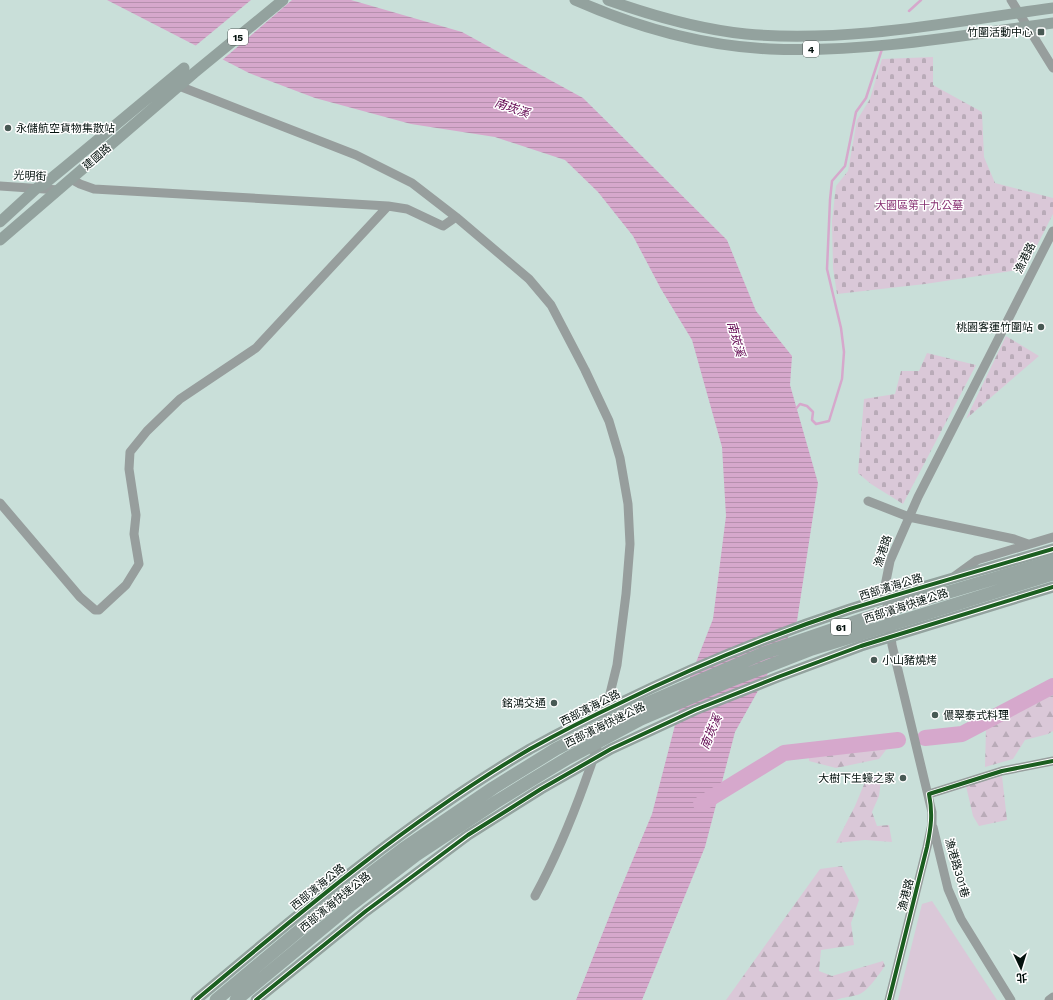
<svg xmlns="http://www.w3.org/2000/svg" width="1053" height="1000" viewBox="0 0 1053 1000" font-family="'Work Sans','Noto Sans TC',sans-serif">
	<style>
		.green { fill: #dac8d8 }
		.forest { fill: url(#forest-firs) }
		.cemetery { fill: url(#cemetery-stones) }
		.water { fill: url(#water-rules) }
		.pier { fill: #c9dfd9 }
		.lines { fill: none; stroke-linecap: round; stroke-linejoin: round }
		.stream { stroke: #d6a8cc; stroke-width: 2.5 }
		.river { stroke: #d6a8cc; stroke-width: 16 }
		.minor { stroke: #979e9d; stroke-width: 9 }
		.major { stroke: #93a29e; stroke-width: 11 }
		.major-bridge { stroke: #93a29e; stroke-width: 11 }
		.highway-bridge { stroke: #97a6a2; stroke-width: 13 }
		.cycleway-casing { stroke: #fff; stroke-width: 6 }
		.cycleway { stroke: #1b5e20; stroke-width: 4 }
		.poi-dot { fill: #485954; stroke: #fff; stroke-width: 1.5 }
		.labels { text-anchor: middle; dominant-baseline: central; stroke-width: 3; stroke-linejoin: round; paint-order: stroke }
		.shield { fill: #fff; stroke: #4f5856; stroke-width: 1 }
		.shield-label { font-size: 10px; font-weight: bold; fill: #03110d }
		.poi-label { font-size: 11px; fill: #03110d; stroke: #fff; text-anchor: end }
		.street-label { font-size: 11px; fill: #03110d; stroke: #fff }
		.park-label { font-size: 11px; fill: #873072; stroke: #fff }
		.water-label { font-size: 12px; font-style: italic; fill: #60044f; stroke: #fff }
	</style>
	<defs>
		<pattern id="forest-firs" width="22" height="20" patternUnits="userSpaceOnUse"><rect width="22" height="20" fill="#dac8d8"/><path d="M5 1l3.5 6h-7zM16 11l3.5 6h-7z" fill="#b9abb8"/></pattern>
		<pattern id="cemetery-stones" width="16" height="16" patternUnits="userSpaceOnUse"><rect width="16" height="16" fill="#dac8d8"/><path d="M2 7V4a2 2 0 0 1 4 0v3zM10 15v-3a2 2 0 0 1 4 0v3z" fill="#b9abb8"/></pattern>
		<pattern id="water-rules" width="6" height="5" patternUnits="userSpaceOnUse"><rect width="6" height="5" fill="#d6a8cc"/><path d="M0 2.5h6" fill="none" stroke="#b690ae"/></pattern>
	</defs>
	<rect width="100%" height="100%" fill="#c9dfd9"/>
	<!-- green -->
	<path class="green" d="M932,901l65,99h-99l24,-96z"/>
	<!-- forest -->
	<path class="forest" d="M1053,695v36l-5,3 -23,6 -12,19 -28,8 1,-38z
		M889,746l-10,13 -43,9 -27,-7v-7z
		M882,772l-3,24 -7,16 5,14 12,-1 3,17 -27,-2 -29,3 19,-37 10,-24z
		M1002,776l5,44 -28,6 -6,-10 -7,-30z
		M842,866l17,34 -8,23 3,22 -33,5 -2,21 13,5 51,-15 2,5c-6,8 -18,27 -28,29 -7,2 -14,2 -21,5h-110l94,-131z"/>
	<!-- cemetery -->
	<path class="cemetery" d="M933,57v28l49,27 2,45 11,26 58,15v16l-28,55 -100,15 -88,10 -4,-26 -1,-47 4,-35 12,-15 9,-51 13,-21 12,-40z
		M1006,336l33,20 -73,63z
		M927,353l49,12 -73,139 -32,-20 -13,-11 6,-74 31,-5 6,-23h18z"/>
	<!-- water -->
	<path class="water" d="M107,0h244l111,32 121,66 69,68 75,74 29,71 36,45 -2,29 28,98 -21,138 -62,111 -30,115 -63,153h-66l39,-98 37,-88 30,-116 31,-79 13,-103 -4,-69 -30,-107 -31,-51 -28,-53 -35,-44 -33,-32 -70,-23 -84,-13 -96,-26 -66,-25z"/>
	<!-- pier -->
	<path class="pier" d="M251,0h41l-71,61 -27,-14z"/>
	<g class="lines">
		<!-- stream -->
		<path class="stream" d="M909,11l12,-11
			M794,411l6,-7 7,2 6,6 -1,8 4,4 13,-3 13,-42 2,-27 -3,-24 -14,-59 3,-69 2,-19 13,-15 11,-54 10,-14 16,-49"/>
		<!-- river -->
		<path class="river" d="M925,738l37,-4 91,-48
			M701,804l83,-51 114,-13"/>
		<!-- minor -->
		<path class="minor" d="M1011,0l42,68
			M179,86l177,69 56,28 44,34 73,62 22,26 34,65 24,51 11,37 8,46 2,40 -4,50 -9,71 -12,49
			M71,179l9,5 14,5 294,17 19,3 36,17 13,-9
			M0,186l59,4
			M868,501l41,16 105,22 14,5
			M0,503l80,94 15,13h4l27,-25 13,-21 -5,-30 2,-19 -7,-46 1,-17 17,-21 33,-32 76,-51 132,-142
			M955,576l22,-16 76,-23
			M895,602l31,-11
			M929,794l73,-23 51,-10
			M933,827l15,62 13,30 50,81
			M535,896c20,-37 36,-75 50,-114 5,-14 11,-29 14,-44
			M889,1000l38,-153 5,-23v-12l-40,-167 -7,-59 5,-25 28,-64 135,-266
			M1049,1000l4,-3"/>
		<!-- major -->
		<path class="major" d="M575,0c61,27 128,46 195,49 95,4 190,-13 283,-26
			M608,0c45,16 90,29 138,34 103,9 205,-12 307,-26
			M0,222l37,-34 6,-3 22,-18 119,-99
			M0,240l194,-167 89,-73"/>
		<!-- major-bridge -->
		<path class="major-bridge" d="M196,1000c107,-90 213,-180 334,-251 29,-16 58,-31 88,-45 75,-37 153,-69 232,-95 67,-21 135,-40 203,-60
			M256,1000l110,-89 102,-76 73,-46 70,-40 84,-39 83,-33 83,-31 192,-59"/>
		<!-- highway-bridge -->
		<path class="highway-bridge" d="M216,1000l116,-97 71,-54 90,-61 63,-39 78,-40 130,-56 138,-47 151,-45
			M236,1000l116,-96 64,-49 80,-53 34,-21 38,-23 73,-39 86,-37 85,-33 241,-75"/>
		<!-- cycleway casing -->
		<g class="cycleway-casing">
			<path id="cycleway" d="M196,1000c107,-90 213,-180 334,-251 29,-16 58,-31 88,-45 75,-37 153,-69 232,-95 67,-21 135,-40 203,-60
				M256,1000l110,-89 102,-76 73,-46 70,-40 84,-39 83,-33 83,-31 192,-59
				M889,1000l38,-153c4,-20 6,-33 2,-53l73,-23 51,-10"/>
		</g>
		<!-- cycleway -->
		<use href="#cycleway" class="cycleway"/>
	</g>
	<!-- markers -->
	<g class="poi-dot">
		<rect x="1037" y="28" width="8" height="8" rx="2"/>
		<circle cx="8" cy="128" r="4"/>
		<circle cx="1041" cy="327" r="4"/>
		<circle cx="874" cy="660" r="4"/>
		<circle cx="554" cy="703" r="4"/>
		<circle cx="935" cy="715" r="4"/>
		<circle cx="903" cy="778" r="4"/>
	</g>
	<g class="labels">
		<!-- shield labels -->
		<g class="shield">
			<rect x="228" y="29" width="20" height="16" rx="3"/>
			<rect x="803" y="41" width="16" height="16" rx="3"/>
			<rect x="831" y="619" width="20" height="16" rx="3"/>
		</g>
		<g class="shield-label">
			<text x="238" y="37">15</text>
			<text x="811" y="49">4</text>
			<text x="841" y="627">61</text>
		</g>
		<!-- poi labels -->
		<g class="poi-label">
			<text x="1033" y="32">竹圍活動中心</text>
			<text x="16" y="128" text-anchor="start">永儲航空貨物集散站</text>
			<text x="1033" y="327">桃園客運竹圍站</text>
			<text x="882" y="660" text-anchor="start">小山豬燒烤</text>
			<text x="546" y="703">銘鴻交通</text>
			<text x="943" y="715" text-anchor="start">儂翠泰式料理</text>
			<text x="895" y="778">大樹下生蠔之家</text>
		</g>
		<!-- street labels -->
		<g class="street-label">
			<text transform="translate(97 157) rotate(-41)">建國路</text>
			<text transform="translate(30 176) rotate(3)">光明街</text>
			<text transform="translate(1025 258) rotate(-63)">漁港路</text>
			<text transform="translate(883 551) rotate(-71)">漁港路</text>
			<text transform="translate(891 587) rotate(-17)">西部濱海公路</text>
			<text transform="translate(906 606) rotate(-18)">西部濱海快速公路</text>
			<text transform="translate(590 708) rotate(-27)">西部濱海公路</text>
			<text transform="translate(605 725) rotate(-26)">西部濱海快速公路</text>
			<text transform="translate(957 868) rotate(74)">漁港路301巷</text>
			<text transform="translate(318 887) rotate(-39)">西部濱海公路</text>
			<text transform="translate(906 895) rotate(-76)">漁港路</text>
			<text transform="translate(335 902) rotate(-39)">西部濱海快速公路</text>
		</g>
		<!-- park labels -->
		<g class="park-label">
			<text x="919" y="205">大園區第十九公墓</text>
		</g>
		<!-- water labels -->
		<g class="water-label">
			<text transform="translate(512 108) rotate(19)">南崁溪</text>
			<text transform="translate(736 339) rotate(75)">南崁溪</text>
			<text transform="translate(711 732) rotate(-67)">南崁溪</text>
		</g>
	</g>
	<!-- north arrow -->
	<g transform="translate(1021 968) rotate(176)" stroke="#ffffff" stroke-width="3" paint-order="stroke">
	<path d="M0-3L7 15L0 10L-7 15Z" fill="#03110d"/>
	<text y="-6" font-size="11" font-weight="bold" text-anchor="middle" fill="#03110d">北</text>
	</g>
</svg>
